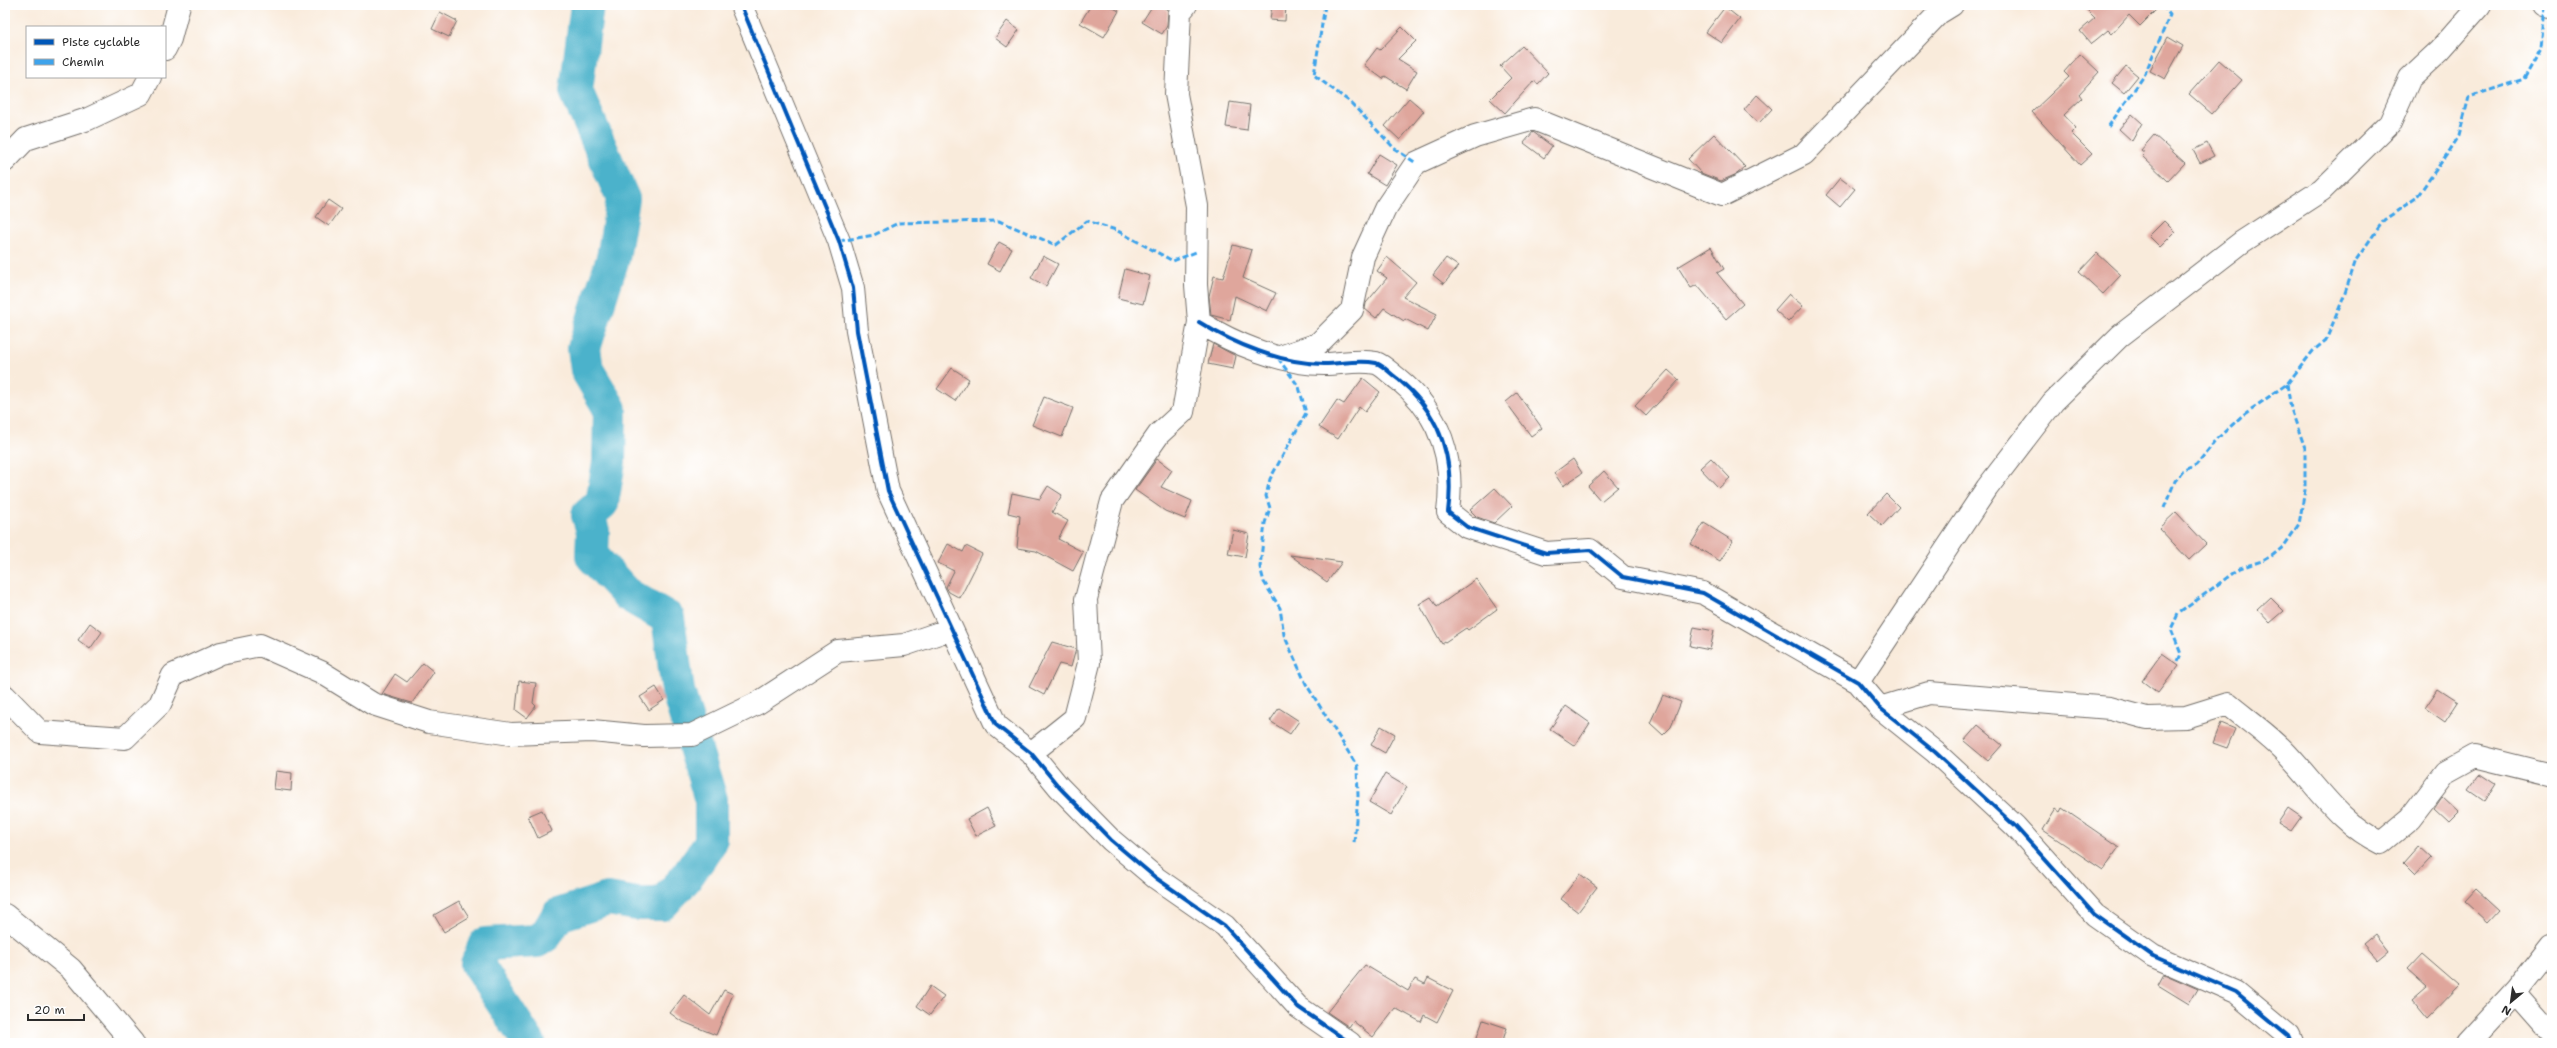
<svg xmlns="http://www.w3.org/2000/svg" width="2557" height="1048" viewBox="0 0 2557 1048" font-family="'Shantell Sans',sans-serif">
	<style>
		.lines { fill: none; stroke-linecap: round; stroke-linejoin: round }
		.river { stroke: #4cb2cb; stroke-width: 34 }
		.building { fill: #dfa69c }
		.minor-casing { stroke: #736e69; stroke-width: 24 }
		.minor { stroke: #fff; stroke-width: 22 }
		.quiet { stroke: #3ea3eb; stroke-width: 3; stroke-dasharray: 6 3; stroke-linecap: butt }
		.cycleway-casing { stroke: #fff; stroke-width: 6 }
		.cycleway { stroke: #0057b8; stroke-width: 4 }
	</style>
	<rect width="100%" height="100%" fill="#fff"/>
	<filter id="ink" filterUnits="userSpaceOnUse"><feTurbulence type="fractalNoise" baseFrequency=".025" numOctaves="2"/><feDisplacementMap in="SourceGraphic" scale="8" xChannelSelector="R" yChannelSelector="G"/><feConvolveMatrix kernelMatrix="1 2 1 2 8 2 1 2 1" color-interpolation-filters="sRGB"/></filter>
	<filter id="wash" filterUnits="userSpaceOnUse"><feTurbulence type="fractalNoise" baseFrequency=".012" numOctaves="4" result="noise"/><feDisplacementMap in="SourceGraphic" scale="16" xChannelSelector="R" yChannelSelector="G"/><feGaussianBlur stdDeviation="0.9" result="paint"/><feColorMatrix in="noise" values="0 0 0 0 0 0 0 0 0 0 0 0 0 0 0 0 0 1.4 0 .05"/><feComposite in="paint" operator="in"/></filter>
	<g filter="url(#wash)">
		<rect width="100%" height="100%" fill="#f9ebdb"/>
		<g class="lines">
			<!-- river -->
			<path class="river" d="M529,1043l-52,-79 8,-20 52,-3 9,-6 12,-20 50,-16 29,5h25l23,-25 26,-37v-42l-33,-109 -10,-73 -40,-23 -36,-39 1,-25 -5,-16 14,-12 7,-41 1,-53 -23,-39 -3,-22 29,-90 10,-59 -47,-108 11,-86"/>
		</g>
		<g id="blocks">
			<!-- building -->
			<path class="building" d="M1091,5h17l11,6 -15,26 -24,-14z
				M1153,5h7l8,5 -1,16 -5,8 -20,-12z
				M1272,5h14l-1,16 -15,-1z
				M2082,5h79l-21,21 -11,-11 -17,19 -4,-4 -17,14 -11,-13 15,-13z
				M1725,7l15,12 -18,24 -16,-11z
				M440,12l17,9 -8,16 -17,-8z
				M1007,21l12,9 -12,17 -12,-9z
				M1402,27l14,14 -18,18 19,12 -11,18 -21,-13 -2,3 -19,-14 13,-17 3,2z
				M2168,37l15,9 -18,33 -15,-8z
				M1522,46l26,27 -10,11 -4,-3 -29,32 -15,-14 21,-21 -11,-12z
				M2080,54l19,18 -20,22 3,4 -18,17 12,13 -5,5 21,21 -12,11 -48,-53 37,-35 -5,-5z
				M2219,60l23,20 -30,34 -23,-20z
				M2126,66l12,10 -14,17 -12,-10z
				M1757,95l15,14 -13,14 -15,-13z
				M1409,98l15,13 -24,29 -15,-14z
				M1230,102l20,3 -3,25 -21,-3z
				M2132,114l10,9 -10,18 -13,-12z
				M1533,132l19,14 -8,12 -20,-15z
				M1714,134l31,33 -8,7 -16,7 -20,-8 -13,-14z
				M2154,135l31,28 -17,18 -26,-25 3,-3 -4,-3z
				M2207,143l7,13 -14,7 -7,-13z
				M1379,154l18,11 -12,20 -18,-11z
				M1840,178l15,11 -15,18 -14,-12z
				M328,200l13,9 -12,17 -13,-9z
				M2164,221l11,11 -15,15 -11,-11z
				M999,242l13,7 -12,22 -13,-7z
				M1233,245l19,5 -9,28 33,15 -9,18 -32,-15 -5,24 -19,-5 -2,-19 5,-20 9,2z
				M1711,247l13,22 -7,4 26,31 -17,15 -29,-34 -6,3 -13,-21z
				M2097,253l24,22 -18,19 -24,-22z
				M1043,256l15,8 -12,22 -15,-8z
				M1387,257l29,25 -13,15 34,17 -9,17 -23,-12 -1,2 -20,-13 -8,10 -11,-9 1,-6 21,-25 -10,-7z
				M1446,258l12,8 -14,18 -11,-9z
				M1125,269l25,7 -7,28 -25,-6z
				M1789,294l14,12 -15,16 -13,-12z
				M1213,344l23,12 -3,13 -25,-5z
				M952,368l17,11 -14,22 -18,-12z
				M1668,370l11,10 -33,36 -11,-10z
				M1363,378l17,14 -15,20 -6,-5 -21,32 -19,-12 18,-27 7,4z
				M1517,393l25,35 -11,8 -25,-34z
				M1044,397l29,11 -11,29 -30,-12z
				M1711,458l19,20 -11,10 -19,-20z
				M1157,459l15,11 -11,17 31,14 -7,18 -20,-8 -30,-21z
				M1573,459l9,14 -19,13 -9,-13z
				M1604,471l14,16 -17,14 -13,-15z
				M1048,486l14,9 -10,17 16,9 -10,18 25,13 -10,19 -37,-20 -19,-3 3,-32 -12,-3 4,-20 28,6z
				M1495,488l17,18 -18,17 -17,-6 -7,-7z
				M1886,494l13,13 -17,19 -14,-13z
				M2176,512l30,32 -17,16 -30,-32z
				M1704,523l29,18 -13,20 -29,-17z
				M1233,530l16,4 -4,23 -17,-3z
				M948,544l15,8 3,-6 16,8 -22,44 -11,-6 -3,-5 8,-16 -16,-8z
				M1290,555l52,7 -15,20z
				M1476,579l21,30 -29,21 -2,-2 -24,16 -23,-40 12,-7 6,10z
				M2270,597l14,14 -14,12 -13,-14z
				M90,623l12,9 -12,17 -12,-9z
				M1694,627l20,4 -4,19 -20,-4z
				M1052,642l24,7 -5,18 -12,-3 -15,31 -15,-8z
				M2162,653l17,12 -21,28 -16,-12z
				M423,663l11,9 -22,31 -30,-9 13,-20 12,8z
				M519,681l17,2 -3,20 3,3 -9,12 -11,-8z
				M656,687l8,13 -15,10 -9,-13z
				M2438,689l20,13 -13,20 -20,-14z
				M1663,695l18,7 -10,25 -8,8 -13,-12z
				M1566,706l24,17 -15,23 -25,-17z
				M1279,708l20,13 -9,13 -20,-13z
				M2221,723l14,6 -8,19 -14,-5z
				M1978,725l24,20 -14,16 -24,-20z
				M1381,726l14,8 -10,19 -14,-8z
				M276,771l16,2 -1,18 -17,-2z
				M1385,774l22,13 -16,28 -22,-13z
				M2480,774l15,10 -11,17 -16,-11z
				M2442,797l16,15 -10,10 -14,-13z
				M987,808l9,18 -20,10 -9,-17z
				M2062,808l57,39 -16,23 -60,-40 13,-21 4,3z
				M2288,808l13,9 -10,14 -13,-8z
				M542,810l10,21 -14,7 -10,-22z
				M2418,846l13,12 -16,17 -12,-12z
				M1580,874l17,13 -19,25 -17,-13z
				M2476,889l23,21 -11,12 -23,-21z
				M459,901l10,16 -25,15 -10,-17z
				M2375,934l13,17 -11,9 -14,-16z
				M2422,954l37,32 -31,32 -15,-18 15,-13 -20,-18z
				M1365,965l43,26 7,-12 10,5 3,-6 25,13 -16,31 -13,-7 -3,7 -26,-14 -22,29 -20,-16 -4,6 -22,-15z
				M2164,974l34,15 -9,15 -31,-19z
				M930,986l14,10 -14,19 -13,-9z
				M724,990l9,4 -17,41 -35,-14 -11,-8 14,-18 26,20z
				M1483,1020l24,8 -5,15h-27z"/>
		</g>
	</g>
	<g filter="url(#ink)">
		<use href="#blocks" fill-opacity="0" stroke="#736e69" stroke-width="1"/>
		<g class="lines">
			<!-- minor casing -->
			<g class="minor-casing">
				<path id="minor" d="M741,5l98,236 14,47 4,43 31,160 108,234 35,28 28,34 52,53 45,38 69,48 73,81 52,36
					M2544,5l8,1
					M165,49l5,-10 9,-34
					M5,161l21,-22 62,-20 53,-25 9,-17
					M1199,322c35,22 83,42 125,42 18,0 34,-5 52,-1 7,2 16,12 22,16 42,34 57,80 50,133l19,15 79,26 44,-3 33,27 80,16 155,89 22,26 55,44 80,74 80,89 58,41 83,36 53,44 3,7
					M1283,356l35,-12 34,-34 11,-53 22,-48 31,-46 59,-27 59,-17 188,76 82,-41 135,-141 13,-8
					M1858,682l129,-194 66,-86 67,-66 122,-94 80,-52 68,-67 20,-45 30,-28 40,-45
					M5,696l35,36 85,6 35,-34 13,-29 48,-22 39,-8 61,27 52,32 56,18 82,12 81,-3 52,5 48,-1 66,-32 80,-52 66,-6 47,-16
					M1880,708l49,-15 181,15 37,10 39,-1 42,-13c18,15 38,29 54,45 33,33 56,74 99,94l29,-24 36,-47 29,-16 77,19
					M1031,753l44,-35 14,-55 -3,-64 26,-98 47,-67 24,-22 16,-90 -3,-37 1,-79 -21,-112 4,-82 6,-7
					M5,915l66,54 62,74
					M2515,992l37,42
					M2468,1043l47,-51 37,-47"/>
			</g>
			<!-- minor -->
			<use href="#minor" class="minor"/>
			<!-- quiet -->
			<path class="quiet" d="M1325,5l-11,70 36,27 45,47 21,14
				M2108,127l36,-51 26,-61 -8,-10
				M839,241l35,-6 24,-12 101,-2 57,24 31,-24 29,9 57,31 23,-9
				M1278,358l21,29 7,26 -36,66 -4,17 4,12 -5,15 -5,44 4,15 16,26 4,27 22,49 51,82 1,30 -4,47
				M2164,508l11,-27 9,-11 12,-5 22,-27 25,-23 44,-31 26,-33 13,-11 17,-41 13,-39 28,-40 32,-22 34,-48 9,-14 10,-39 55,-18 17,-30 4,-43
				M2178,661l3,-7 -10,-25 7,-15 62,-46 25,-8 8,-5 11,-9 15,-22 6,-34v-42l-14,-39 -4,-25"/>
			<!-- cycleway casing -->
			<g class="cycleway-casing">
				<path id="cycleway" d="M741,5l98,236 14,47 4,43 31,160 108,234 35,28 28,34 52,53 45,38 69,48 73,81 52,36
					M1199,322c35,22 83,42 125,42 18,0 34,-5 52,-1 7,2 16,12 22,16 42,34 57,80 50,133l19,15 79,26 44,-3 33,27 80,16 155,89 22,26 55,44 80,74 80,89 58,41 83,36 53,44 3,7"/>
			</g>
			<!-- cycleway -->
			<use href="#cycleway" class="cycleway"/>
		</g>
	</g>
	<!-- margin -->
	<rect width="2557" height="1048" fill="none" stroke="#fff" stroke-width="20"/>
	<!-- legend -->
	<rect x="26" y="26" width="140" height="52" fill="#ffffff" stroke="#aaaaaa"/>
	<rect x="34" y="39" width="20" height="6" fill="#0057b8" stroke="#aaaaaa"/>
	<text x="62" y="46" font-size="12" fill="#2b2b2b">Piste cyclable</text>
	<rect x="34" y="59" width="20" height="6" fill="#3ea3eb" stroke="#aaaaaa"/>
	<text x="62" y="66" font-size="12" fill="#2b2b2b">Chemin</text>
	<!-- north arrow -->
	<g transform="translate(2511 1002) rotate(209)" stroke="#ffffff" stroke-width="3" paint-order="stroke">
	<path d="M0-3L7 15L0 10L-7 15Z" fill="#2b2b2b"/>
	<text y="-6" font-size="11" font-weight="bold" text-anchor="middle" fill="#2b2b2b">N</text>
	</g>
	<!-- scale -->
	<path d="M28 1014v6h56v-6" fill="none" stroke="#2b2b2b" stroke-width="2"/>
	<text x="34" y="1014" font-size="12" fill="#2b2b2b" stroke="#ffffff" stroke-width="3" paint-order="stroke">20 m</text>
</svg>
